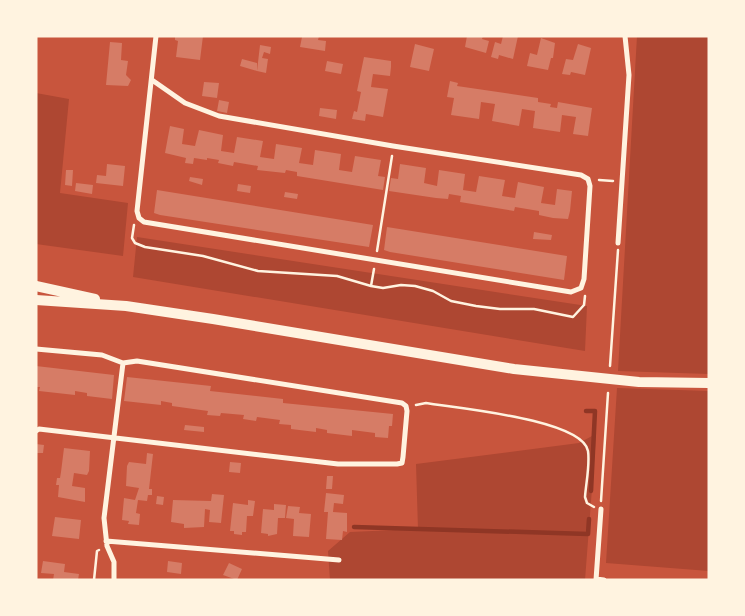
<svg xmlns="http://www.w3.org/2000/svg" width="745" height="616" viewBox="0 0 745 616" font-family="Manrope,sans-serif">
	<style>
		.green { fill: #ae4732 }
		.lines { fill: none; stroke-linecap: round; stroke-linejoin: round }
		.stream { stroke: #8f3625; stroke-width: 4.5 }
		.building { fill: #d67c66 }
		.path { stroke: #fff3e0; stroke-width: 2.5 }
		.minor { stroke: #fff3e0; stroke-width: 5 }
		.primary { stroke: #fff3e0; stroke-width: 10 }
	</style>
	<rect width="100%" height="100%" fill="#c8553d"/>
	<!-- green -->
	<path class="green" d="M637,36h72v338l-91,-3z
		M36,93l33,6 -9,94 68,10 -5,53 -87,-12z
		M137,237l450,69 -2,45 -452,-74z
		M617,388l92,3v180l-103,-8z
		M592,436h4l-11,144h-255l-2,-29 22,-19 68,-3 -2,-65 163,-21z"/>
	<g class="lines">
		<!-- stream -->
		<path class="stream" d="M586,411h9l-4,80
			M354,527l234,7 1,-15"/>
	</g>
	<!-- building -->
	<path class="building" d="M175,36h28l-3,24 -24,-3 2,-16 -3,-1z
		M307,36h12l-1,4 8,1 -1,10 -25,-4 2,-10z
		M467,36h16l-1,3 7,2 -3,12 -21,-6z
		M503,36h15l-5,23 -14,-4 -1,4 -7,-2 4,-15 6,2z
		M541,38l14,5 -2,15h-2l-3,12 -21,-4 3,-13 7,2z
		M110,42l12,1 -1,17 7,1 -2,14 5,5 -3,6 -22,-1z
		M415,44l19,5 -5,22 -19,-4z
		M578,44l13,4 -6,27 -14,-3 -1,3 -8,-1 4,-15 7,1z
		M260,45l11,2 -1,7 -6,-2 -2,6 6,1 -2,14 -9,-2z
		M364,57l27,4v6l-1,9 -17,-2 -1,6 -1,7 17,2 -5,28 -17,-3 -1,7 -13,-2 2,-8 3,1 4,-20 -4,-1z
		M242,59l15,4v8l-17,-5z
		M327,61l16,3 -2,10 -16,-3z
		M450,81l8,2 -1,3 81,12v4l13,2 -1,3 7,1 1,-6 34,6 -4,28 -15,-2 3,-17 -14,-2 -2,17 -27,-4 2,-17 -13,-2 -3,17 -27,-5 3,-17 -14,-2 -2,17 -28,-4 3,-17 -7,-1z
		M204,82l15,1 -2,15 -15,-2z
		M219,100l10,2 -2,11 -10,-2z
		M320,108l17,2 -1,9 -17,-3z
		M170,126l14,3 -2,15 13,2 4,-16 24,5 -2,16 13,2 3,-16 26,4 -3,16 14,2 2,-15 26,4 -3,15 14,2 2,-15 26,4 -2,16 13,2 3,-16 26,4 -3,16 7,1 -2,13 -86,-14v-4l-11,-2 -1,3 -28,-3 1,-4 -24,-4 -1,4 -15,-3 1,-3 -12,-2v2l-13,-2 -1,6 -8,-1 1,-5 -21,-5z
		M107,164l18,2 -2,20 -27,-3 1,-8 9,1z
		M400,164l26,4 -2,15 13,3 2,-16 26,4 -2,16 13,2 3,-16 26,4 -3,16 13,2 3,-16 26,5 -3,16 14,2 2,-16 15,2 -2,20 -2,8 -15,-1 -14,-3v-4l-24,-4 -1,4 -54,-9 1,-6 -12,-2 -1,5 -12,-1 -47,-7 2,-13 7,1z
		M66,170h7l-1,16 -7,-1z
		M190,177l13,2 -1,6 -13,-4z
		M76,183l17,2 -1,9 -17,-3z
		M238,184l13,2 -1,7 -13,-2z
		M157,190l216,35 -4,22 -209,-32 -6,-2z
		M285,192l13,2 -1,5 -13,-2z
		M387,227l180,29 -3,24 -174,-28 -6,-2z
		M534,232l18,3 -1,5 -18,-1z
		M36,366l78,9 -2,24 -25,-3v-3l-12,-2v4l-36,-4 1,-4h-4z
		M127,377l84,9 -1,5 73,8v4l110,11 -1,12h-3l-1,12 -13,-1v-4l-23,-3v6l-25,-3v-3l-11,-2v4l-25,-3v-4l-12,-1 1,-4 -23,-3 -1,4 -13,-2 1,-4 -23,-2 -1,3 -13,-1 1,-4 -36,-5v-3l-11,-2v4l-37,-4z
		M185,425l19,2v5l-20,-2z
		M36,444l8,1 -1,8h-7z
		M64,448l26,3 -1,20 -2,4 -13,-2 -2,13 13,2v14l-27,-5 1,-12h-3l1,-7h3l1,-6z
		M147,453l6,1 -4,35h3v6h-4l-1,6 -9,-1 -2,13 4,1 -1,11 -11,-1 1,-3 -7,-1 2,-22 11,2 4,-12 -13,-2 1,-20 2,-4 17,2z
		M230,462l11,1 -1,10 -11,-1z
		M327,476h6l-1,13h-6z
		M326,493l18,2 -1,9 -9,-1 -1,9 14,1v19l-4,-1 -1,9 -16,-1 2,-27h-4z
		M212,494l12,1 -3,28 -12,-1 1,-12 -5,-1 -1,18 -20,1v-4l-13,-2 2,-22 38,1z
		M157,496l7,1 -1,8 -7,-1z
		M248,500l7,1 -2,15h-6l-1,16h-4v3l-8,-1v-3h-4l3,-28 15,2z
		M274,504l12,1 -1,13h-7l-1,16 -9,2v-2l-7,-1 2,-24 11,1z
		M288,506l12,1 -1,6 12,1 -2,23 -16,-1 1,-17 -8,-1z
		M55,517l26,3 -2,19 -27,-3z
		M43,561l22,3 -1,8 15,2 -1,6h-25l1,-6 -13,-1z
		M168,561l14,2 -1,11 -14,-2z
		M229,563l13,6 -5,11 -14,-5z"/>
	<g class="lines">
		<!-- path -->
		<path class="path" d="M599,180l14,1
			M134,225l-2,13 3,5 10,4 58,9 55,15 79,5 34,10
			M377,251l15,-95
			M374,269l-3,17 12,2 18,-3 14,1 18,5 18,10 25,5 24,3h34l39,8 11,-12 1,-9
			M610,366l8,-116
			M416,405l10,-2c28,5 156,16 162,48 2,14 -2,32 -3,46l2,6 7,4
			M601,501l7,-108
			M94,580l3,-29 2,-1"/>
		<!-- minor -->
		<path class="minor" d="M152,80l33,23 34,13 174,30 188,29 7,4 2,7 -6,93 -3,9 -10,4 -427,-70 -5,-4 -2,-7 19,-175
			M618,243l11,-168 -4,-39
			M36,349l66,6 21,8 14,-2 265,42 4,3 1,5 -4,46 -1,6 -5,1h-59l-299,-35 -3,2
			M106,541l233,19
			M596,579l8,1
			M114,580v-18l-7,-16 -3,-28 19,-155
			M596,580l5,-71"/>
		<!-- primary -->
		<path class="primary" d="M36,286l59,13
			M36,300l90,6 87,13 301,50 125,13 70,1"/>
	</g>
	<!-- border -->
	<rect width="745" height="616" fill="none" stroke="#fff3e0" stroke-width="75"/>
</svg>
